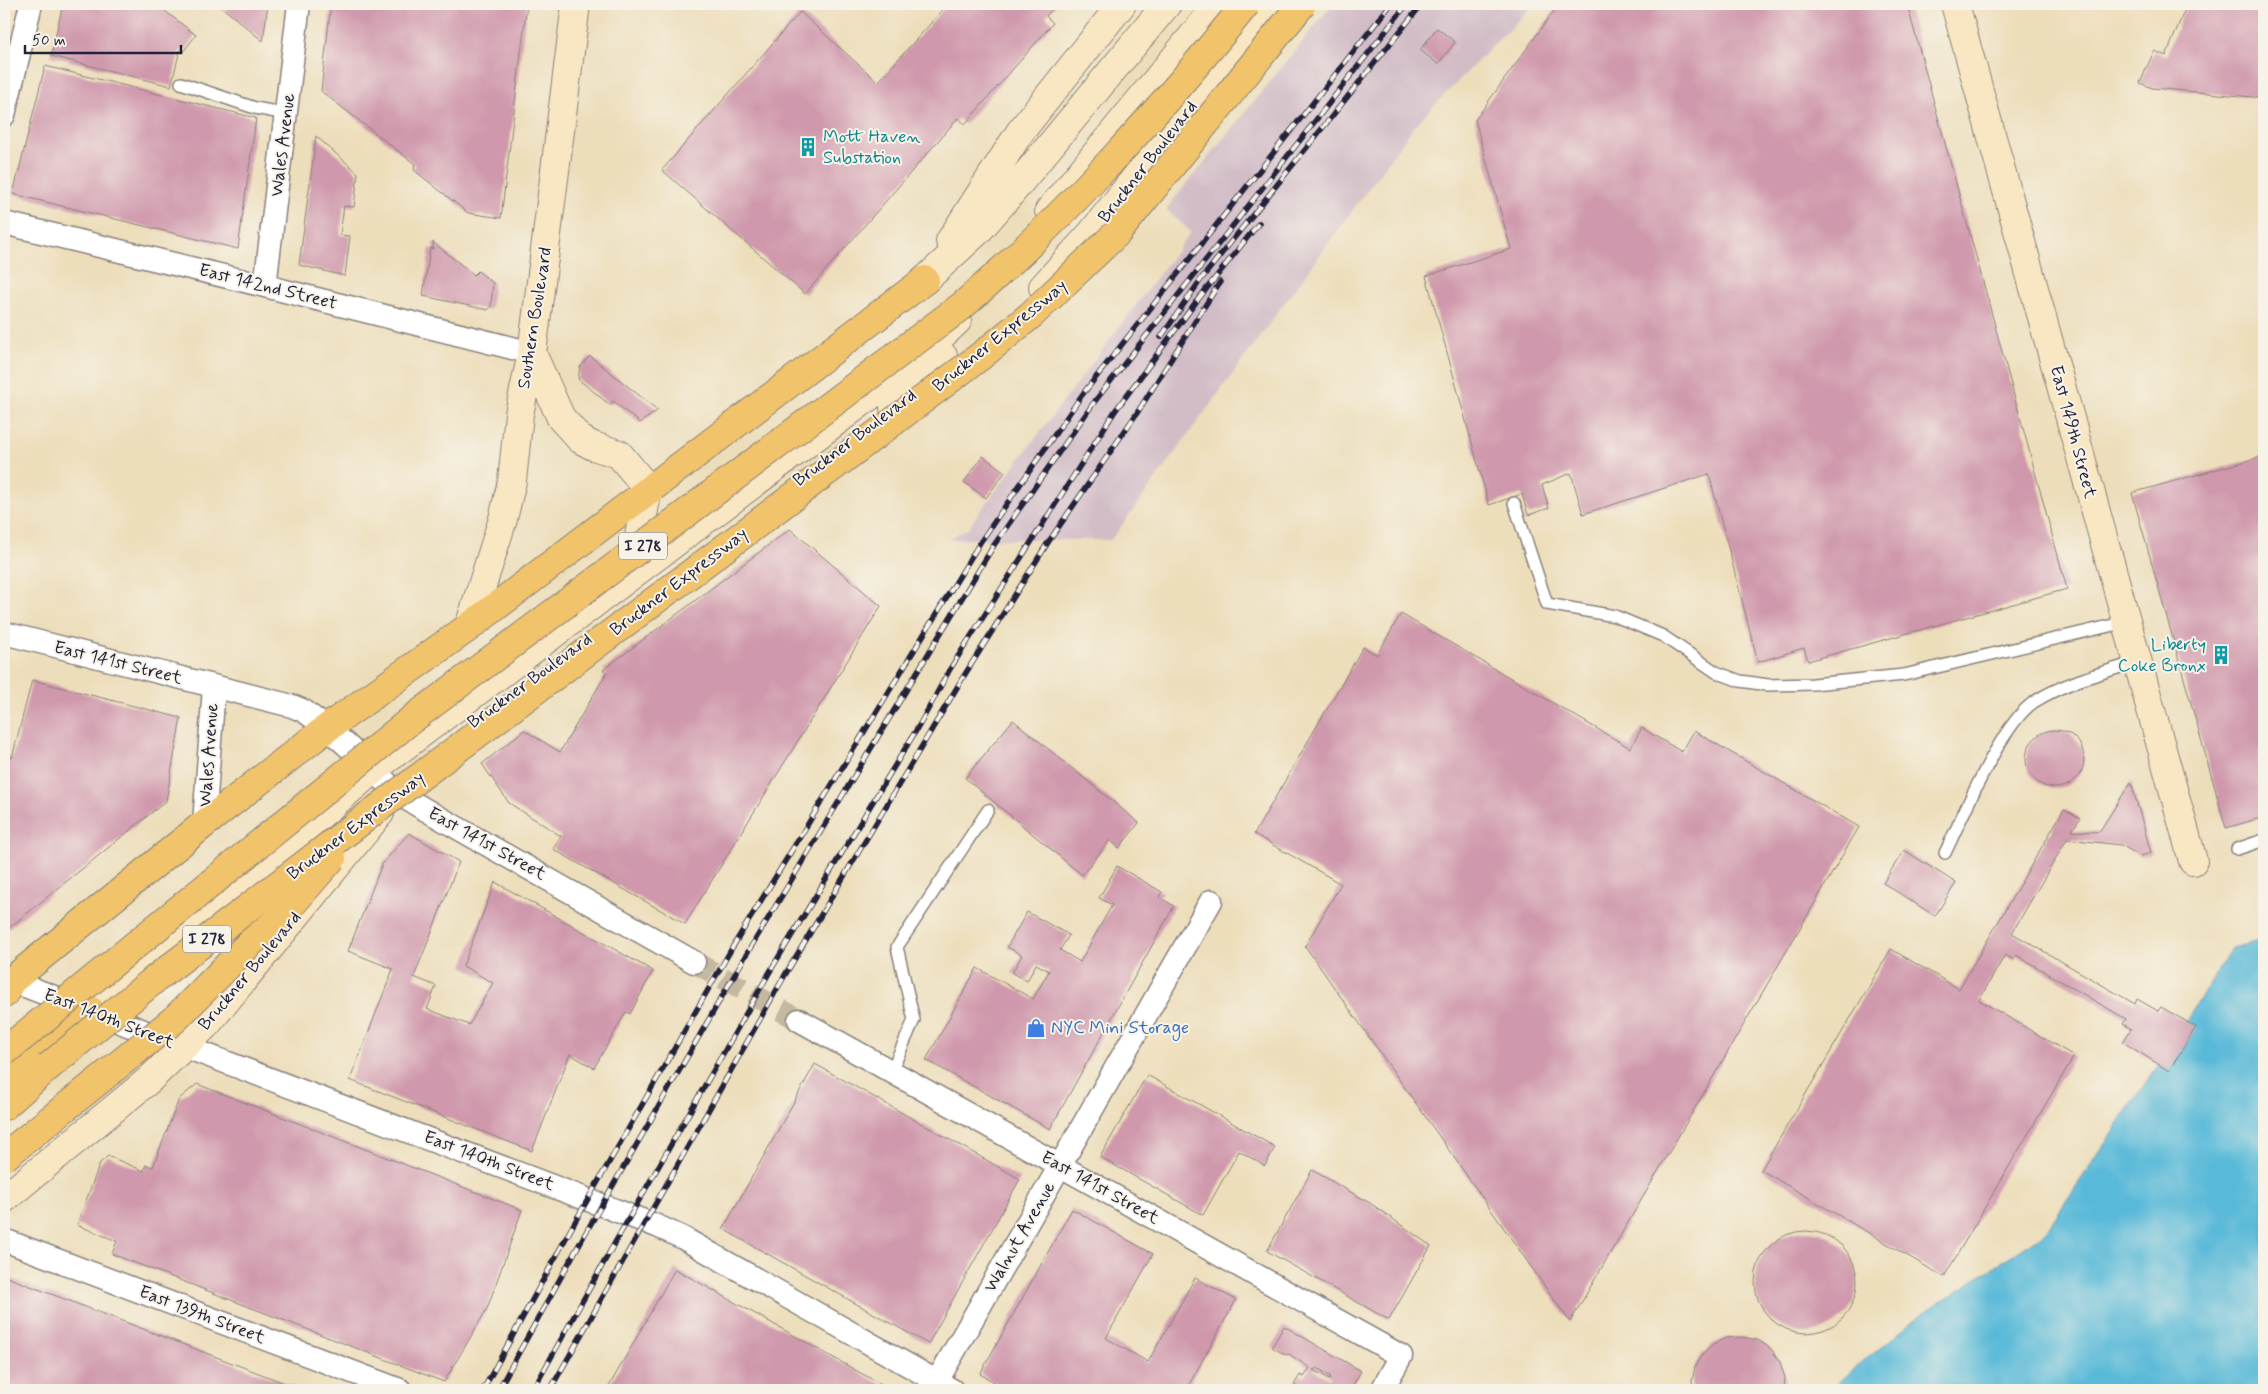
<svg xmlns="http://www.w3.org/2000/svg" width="2268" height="1394" viewBox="0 0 2268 1394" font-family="Mynerve,sans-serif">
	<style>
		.industrial { fill: #d2bdc7 }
		.water { fill: #59b9d8; stroke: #3e6e8a }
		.building { fill: #cf98ac; fill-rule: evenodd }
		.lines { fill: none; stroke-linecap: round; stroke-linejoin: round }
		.minor-tunnel { stroke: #c4b8a1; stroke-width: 22; stroke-dasharray: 22 11; stroke-linecap: butt }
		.service-casing { stroke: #88807b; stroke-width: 14 }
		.minor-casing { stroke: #88807b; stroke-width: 25 }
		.secondary-casing { stroke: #88807b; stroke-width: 30 }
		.primary-casing { stroke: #88807b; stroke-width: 30 }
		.motorway-casing { stroke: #88807b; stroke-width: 30 }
		.service { stroke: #fff; stroke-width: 11 }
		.minor { stroke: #fff; stroke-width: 22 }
		.secondary { stroke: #f9e7c3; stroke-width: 28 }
		.primary { stroke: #f1c36a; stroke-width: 28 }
		.motorway { stroke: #f1c36a; stroke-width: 28 }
		.rail-casing { stroke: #22223b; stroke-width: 5.5 }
		.rail { stroke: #f7f3e8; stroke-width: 4; stroke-dasharray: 11; stroke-linecap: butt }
		.motorway-bridge-casing { stroke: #88807b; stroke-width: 30; stroke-linecap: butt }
		.motorway-bridge { stroke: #f1c36a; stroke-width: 28 }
		.labels { text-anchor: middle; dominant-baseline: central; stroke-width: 4; stroke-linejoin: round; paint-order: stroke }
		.shield { fill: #f7f3e8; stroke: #62616f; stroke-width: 1 }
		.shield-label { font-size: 16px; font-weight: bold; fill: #22223b }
		.culture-label { font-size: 18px; fill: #0d838f; stroke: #f7f3e8; text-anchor: start }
		.street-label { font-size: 18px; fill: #22223b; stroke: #f7f3e8 }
		.shop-label { font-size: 18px; fill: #366cbe; stroke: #f7f3e8; text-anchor: start }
	</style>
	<rect width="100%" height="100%" fill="#f7f3e8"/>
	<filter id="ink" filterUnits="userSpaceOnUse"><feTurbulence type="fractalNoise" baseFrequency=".02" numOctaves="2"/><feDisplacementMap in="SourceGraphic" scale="10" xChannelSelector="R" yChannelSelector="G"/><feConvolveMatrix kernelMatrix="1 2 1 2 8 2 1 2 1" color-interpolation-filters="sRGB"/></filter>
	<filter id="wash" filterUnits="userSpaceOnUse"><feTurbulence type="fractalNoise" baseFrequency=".0096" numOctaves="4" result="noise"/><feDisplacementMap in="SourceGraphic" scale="20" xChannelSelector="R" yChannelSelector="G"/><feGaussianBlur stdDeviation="1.12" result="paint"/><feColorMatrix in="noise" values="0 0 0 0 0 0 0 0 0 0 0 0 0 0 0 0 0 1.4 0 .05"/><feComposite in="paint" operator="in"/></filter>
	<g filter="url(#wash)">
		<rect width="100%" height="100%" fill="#eddebb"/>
		<!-- industrial -->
		<path class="industrial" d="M1333,4h201l-119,121 -304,415 -163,-1 19,-10 224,-297 -25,-23z"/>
		<!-- water -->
		<path class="water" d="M2264,940v450h-436l97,-78 119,-78 119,-176 69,-110z"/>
		<g id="blocks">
			<!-- building -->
			<path class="building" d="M63,4h93l40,31 -13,17 -3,-2 -9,36 -120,-30z
				M218,4h50l-5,37z
				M331,4h196l-26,214 -33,-5 -54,-43 1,-6 -94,-73z
				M948,4h109l-11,12 7,7 -88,101 -7,-6 -153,176 -143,-124 138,-158 78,70z
				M1559,4h348l160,585 -259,72 -4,-13 -46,14 -49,-188 -126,40 -12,-41 -29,12 7,23 -21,7 -6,-21 -33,11 -63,-229 85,-27 -36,-129z
				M2187,4h77v94l-112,-10 -12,-5 14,-32 12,5z
				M1437,28l18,14 -17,22 -18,-14z
				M45,66l211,52 -18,131 -225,-55z
				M316,136l42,37 -4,34 -10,-1 -4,29 10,1 -5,40 -46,-11z
				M433,242l41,33 4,-4 15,12 -2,23 -3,4 -65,-14 7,-48 3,1z
				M590,356l65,52 3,2 -18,13 -27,-22 -3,4 -32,-26 2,-12z
				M983,456l22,16 -19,26 -22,-16z
				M2264,456v361l-38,11 -94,-335z
				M790,529l91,77 -196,318 -132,-75 8,-13 -52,-33 -27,-39 42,-34 36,22 47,-80 -4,-2z
				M1401,614l229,134 12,-20 40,24 12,-21 165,96 -289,495 -265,-376 36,-62 -87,-50 109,-187 14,8z
				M32,680l149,38 -15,83 -162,131v-176l8,2z
				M1013,720l126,103 -20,25 -9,-8 -28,35 -117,-97z
				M2026 759a29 29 0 1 1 58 0a29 29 0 1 1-58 0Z
				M2131,782l20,71 -11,3 -19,-11 -54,-6 -55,94 123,71 2,-5 21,12 3,-4 35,20 -27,44 -46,-29 8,-13 -8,-5 3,-5 -110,-64 -2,5 -9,-5 -26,45 95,56 -130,221 -183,-107 130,-221 68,40 105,-180 16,9 -8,13 27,1z
				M409,833l50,29 -45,115 22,9 -9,23 42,16 24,-42 -30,-17 32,-84 158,89 -23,43 -4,-2 -32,56 -24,-14 -38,97 -182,-71 43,-111 -45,-18 34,-87z
				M1904,850l52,33 -21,33 -52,-33z
				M1117,866l45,26 -3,5 15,9 -124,223 -124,-69 51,-92 56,31 16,-28 -13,-7 -9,17 -15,-8 10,-18 -15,-8 20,-35 42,23 -9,15 20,12 32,-57 -13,-7z
				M815,1064l205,115 -92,165 -205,-115z
				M1147,1075l128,72 -10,19 -26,-15 -36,64 -103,-58z
				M197,1084l325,126 -35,99 -43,73 -332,-128 5,-13 -40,-16 23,-62 8,-7 36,15 2,-6 7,2 26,-68z
				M1312,1170l58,33 61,43 -42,74 -122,-69z
				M1072,1209l81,45 -47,84 42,24 47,-84 41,22 -50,90h-177l-29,-16z
				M1755 1282a51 51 0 1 1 102 0a51 51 0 1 1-102 0Z
				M675,1269l43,24 173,97h-284z
				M4,1276l299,114h-299z
				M1284,1326l77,45 -11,19h-53l1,-3 -4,-2 6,-10 4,2 6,-9 -21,-14 -3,1 -14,-8zM1317,1368l13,8v3l-17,-9z
				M1742,1337l16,3 13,9 9,13 5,16 -1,12h-91l-1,-9 3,-14 7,-13 11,-10 13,-6z"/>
		</g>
	</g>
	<g filter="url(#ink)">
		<use href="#blocks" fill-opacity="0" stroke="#88807b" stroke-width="1"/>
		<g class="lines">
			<!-- minor-tunnel -->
			<path class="minor-tunnel" d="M694,962l105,58"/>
			<!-- service casing -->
			<g class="service-casing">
				<path id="service" d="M181,83l74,25 32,6
					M1514,503l33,101 68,12 48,20 53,36 24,9 28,4 45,-1 91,-9 222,-53
					M2237,849l27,-9
					M1945,853c18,-37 56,-129 89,-151 31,-20 68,-29 103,-40
					M891,1072l23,-52 -17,-73 91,-137"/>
			</g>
			<!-- minor casing -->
			<g class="minor-casing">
				<path id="minor" d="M4,115l27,-111
					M4,223l261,63 267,67
					M265,286l34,-282
					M4,633l288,73 12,5 23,17 47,41 22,24 298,169
					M204,824l10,-137
					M4,978l653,248 26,12 269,152
					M799,1020l602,336 -19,34
					M4,1240l396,150
					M932,1390l279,-489"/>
			</g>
			<!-- secondary casing -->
			<g class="secondary-casing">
				<path id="secondary" d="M1955,4l238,857
					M1049,211l170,-207
					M950,241l70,-109 102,-128
					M925,280l53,-49 33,-38 156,-189
					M1043,287l48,-53 182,-230
					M532,353l29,65 19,21 13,7 26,8 29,35 -15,78
					M894,408l49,-52
					M469,627l34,-108 9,-38 7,-67 13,-61 44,-349
					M91,1011l283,-242 533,-401 50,-47
					M4,1199l145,-119 58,-56 173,-211"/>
			</g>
			<!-- primary casing -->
			<g class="primary-casing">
				<path id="primary" d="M4,994l7,-13 193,-157 123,-96 142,-101 456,-347
					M4,1082l87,-71"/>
			</g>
			<!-- motorway casing -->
			<g class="motorway-casing">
				<path id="motorway" d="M4,1106l44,-39"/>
			</g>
			<!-- service -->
			<use href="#service" class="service"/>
			<!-- minor -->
			<use href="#minor" class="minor"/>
			<!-- secondary -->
			<use href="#secondary" class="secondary"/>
			<!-- primary -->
			<use href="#primary" class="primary"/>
			<!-- motorway -->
			<use href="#motorway" class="motorway"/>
			<!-- rail casing -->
			<g class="rail-casing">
				<path id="rail" d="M1161,337l41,-59 220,-274
					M483,1390l89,-163 160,-279 249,-407 101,-146 309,-391
					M498,1390l87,-156 161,-279 248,-410 101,-144 312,-397
					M533,1390l80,-144 159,-278 148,-244 30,-55 165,-258 81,-109 63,-79
					M550,1390l235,-415 177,-296 85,-135 90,-131 83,-131"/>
			</g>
			<!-- rail -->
			<use href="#rail" class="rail"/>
			<!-- motorway-bridge casing -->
			<g class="motorway-bridge-casing">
				<path id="motorway-bridge" d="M4,1052l407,-332 551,-414c105,-91 197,-194 284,-302
					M48,1067l106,-87 215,-165 613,-460 49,-40 86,-82 185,-229
					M4,1157l171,-138 74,-75 29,-24 54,-62"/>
			</g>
			<!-- motorway-bridge -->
			<use href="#motorway-bridge" class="motorway-bridge"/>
		</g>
	</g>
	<!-- icons -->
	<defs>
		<g id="building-bare" transform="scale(1.5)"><path d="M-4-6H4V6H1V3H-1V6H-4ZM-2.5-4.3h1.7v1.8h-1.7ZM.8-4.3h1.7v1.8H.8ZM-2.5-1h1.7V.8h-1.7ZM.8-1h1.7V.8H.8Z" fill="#0f9aa8" stroke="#f7f3e8" stroke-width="2.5" paint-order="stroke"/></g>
		<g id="shop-bare" transform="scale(1.5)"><path d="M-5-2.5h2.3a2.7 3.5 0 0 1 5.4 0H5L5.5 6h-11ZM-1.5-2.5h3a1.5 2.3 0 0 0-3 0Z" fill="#3f7fe0" stroke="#f7f3e8" stroke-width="2.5" paint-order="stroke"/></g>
	</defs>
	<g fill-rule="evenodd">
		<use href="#building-bare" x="808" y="147"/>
		<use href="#building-bare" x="2221" y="655"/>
		<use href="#shop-bare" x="1036" y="1028"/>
	</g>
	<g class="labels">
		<!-- shield labels -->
		<g class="shield">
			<rect x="619" y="532.5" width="48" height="27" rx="4"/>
			<rect x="183" y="925.5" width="48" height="27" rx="4"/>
		</g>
		<g class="shield-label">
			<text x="643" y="546">I 278</text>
			<text x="207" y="939">I 278</text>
		</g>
		<!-- culture labels -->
		<g class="culture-label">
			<text x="823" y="137">Mott Haven<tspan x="823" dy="21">Substation</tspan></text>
			<text x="2206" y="645" text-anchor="end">Liberty<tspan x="2206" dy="21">Coke Bronx</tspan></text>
		</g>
		<!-- street labels -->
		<g class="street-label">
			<text transform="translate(283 145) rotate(-83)">Wales Avenue</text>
			<text transform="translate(1148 162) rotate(-52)">Bruckner Boulevard</text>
			<text transform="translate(268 287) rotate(14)">East 142nd Street</text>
			<text transform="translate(535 318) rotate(-81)">Southern Boulevard</text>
			<text transform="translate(1000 336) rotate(-39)">Bruckner Expressway</text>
			<text transform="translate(2073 432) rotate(75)">East 149th Street</text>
			<text transform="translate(855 438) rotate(-37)">Bruckner Boulevard</text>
			<text transform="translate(679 582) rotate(-37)">Bruckner Expressway</text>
			<text transform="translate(118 663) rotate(14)">East 141st Street</text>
			<text transform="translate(530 681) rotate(-36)">Bruckner Boulevard</text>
			<text transform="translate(209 755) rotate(-86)">Wales Avenue</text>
			<text transform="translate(356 826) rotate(-37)">Bruckner Expressway</text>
			<text transform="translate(487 844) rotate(29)">East 141st Street</text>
			<text transform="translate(250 971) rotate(-50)">Bruckner Boulevard</text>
			<text transform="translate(109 1019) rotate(21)">East 140th Street</text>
			<text transform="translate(489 1161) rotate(21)">East 140th Street</text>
			<text transform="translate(1100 1188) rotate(29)">East 141st Street</text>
			<text transform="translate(1020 1237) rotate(-60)">Walnut Avenue</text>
			<text transform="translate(202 1315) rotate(21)">East 139th Street</text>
		</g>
		<!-- shop labels -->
		<g class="shop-label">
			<text x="1051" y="1028">NYC Mini Storage</text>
		</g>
	</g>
	<!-- margin -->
	<rect width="2268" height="1394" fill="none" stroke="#f7f3e8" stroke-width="20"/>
	<!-- scale -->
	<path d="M25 45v8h156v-8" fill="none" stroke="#22223b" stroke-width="2.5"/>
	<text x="32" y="45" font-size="15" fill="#22223b" stroke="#f7f3e8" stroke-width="4" paint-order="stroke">50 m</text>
</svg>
